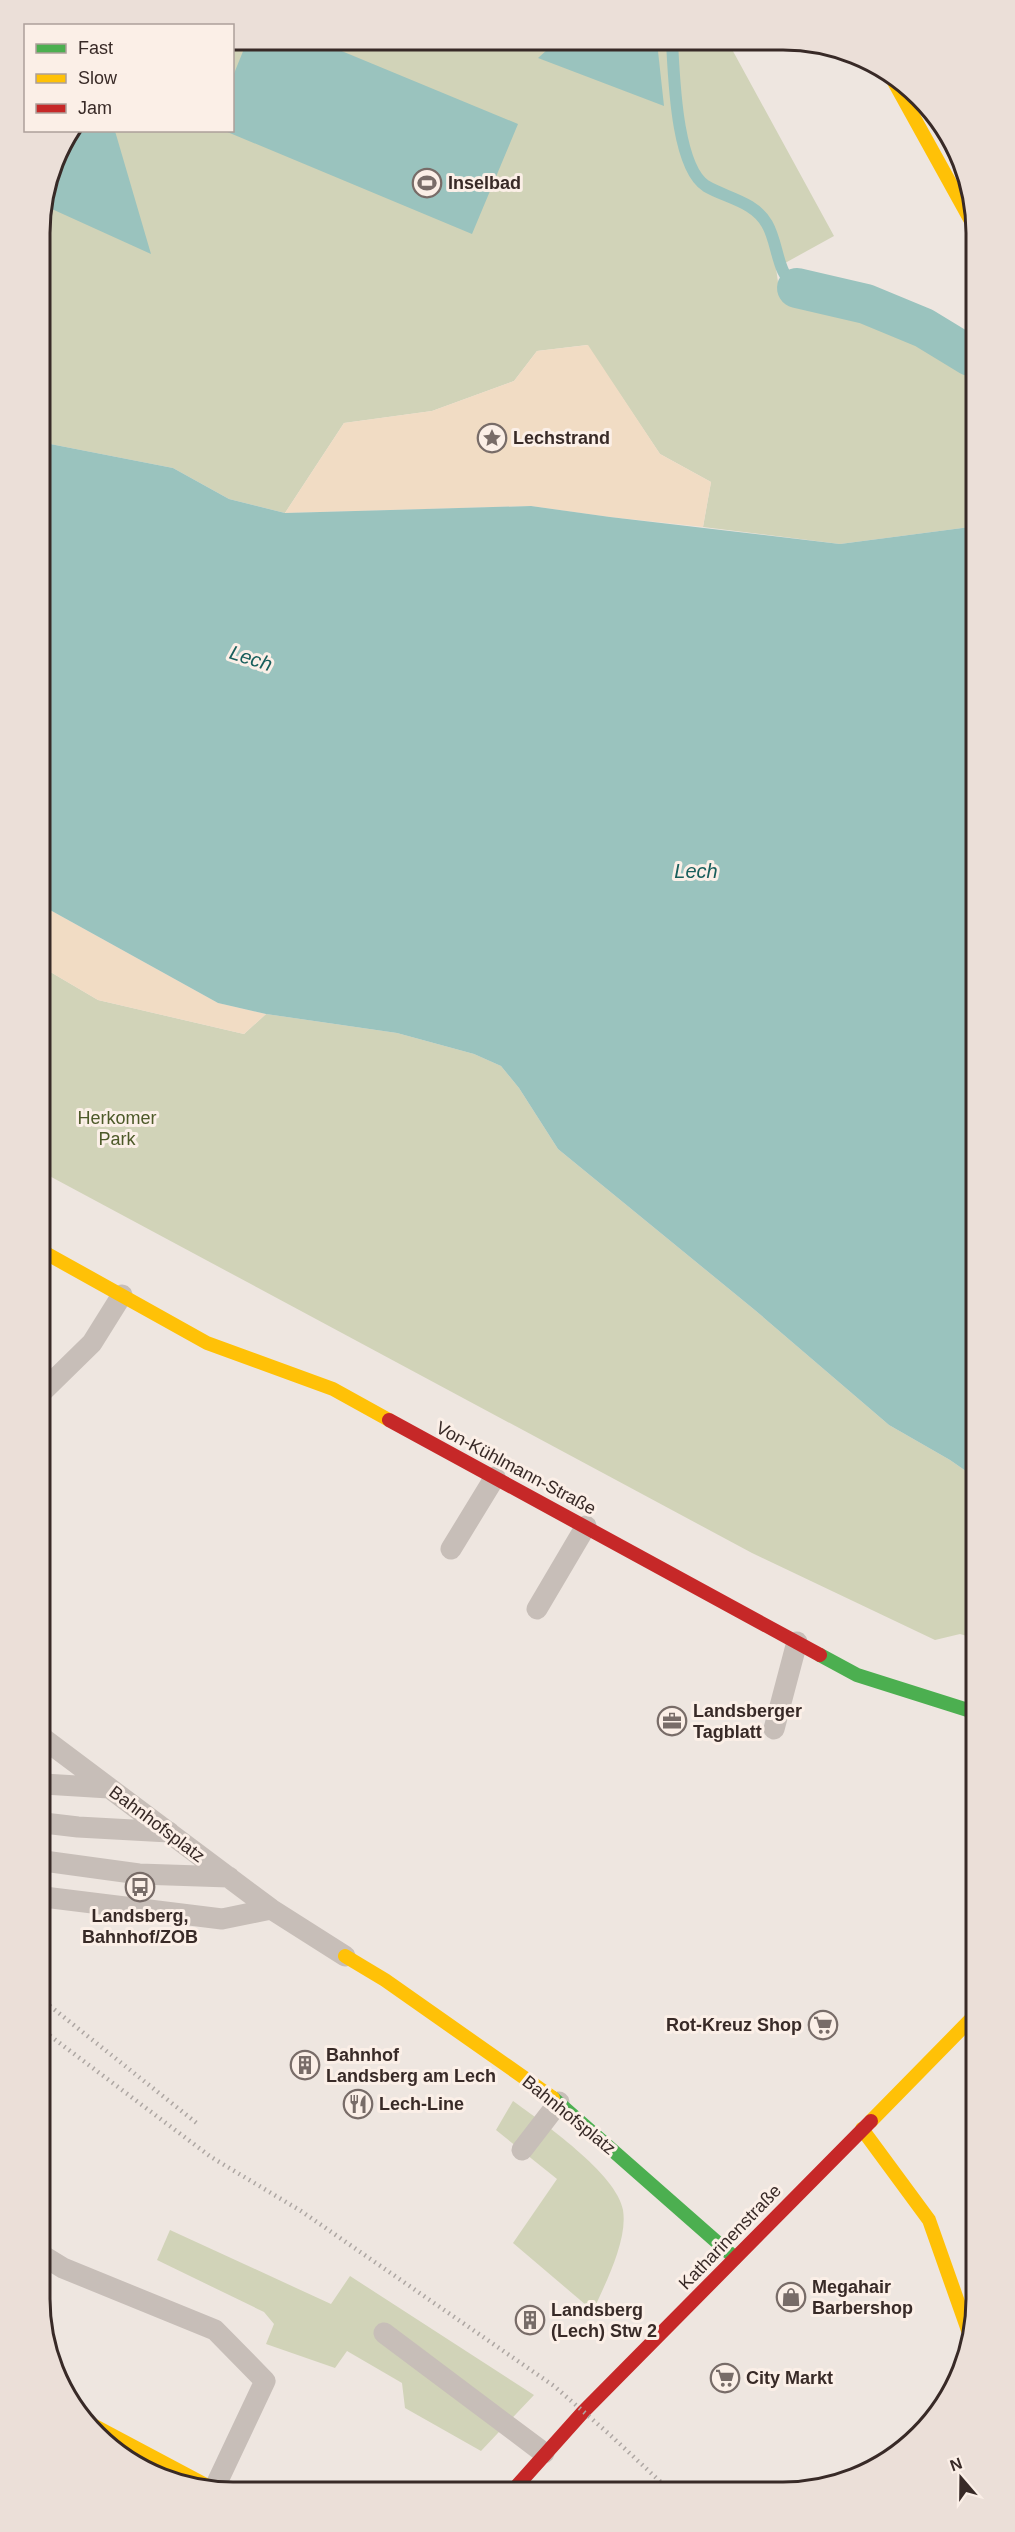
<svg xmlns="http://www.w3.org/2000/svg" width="1015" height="2532" viewBox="0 0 1015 2532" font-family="Helvetica,sans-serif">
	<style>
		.green { fill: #d1d3b8 }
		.sand { fill: #f1dcc4 }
		.water { fill: #9ac3be }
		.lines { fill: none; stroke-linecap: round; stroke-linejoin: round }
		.stream { stroke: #9ac3be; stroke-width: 12 }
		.canal { stroke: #9ac3be; stroke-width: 40 }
		.lane { stroke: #c7beb8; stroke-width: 21 }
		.fast { stroke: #4caf50; stroke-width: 14 }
		.slow { stroke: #ffc107; stroke-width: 14 }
		.jam { stroke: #c62828; stroke-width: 14 }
		.rail { stroke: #aea7a3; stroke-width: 4.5; stroke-dasharray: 1.5 4.5; stroke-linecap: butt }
		.labels { text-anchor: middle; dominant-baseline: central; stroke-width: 6; stroke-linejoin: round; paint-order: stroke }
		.poi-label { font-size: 18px; font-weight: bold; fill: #382a27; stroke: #fbefe7; text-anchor: start }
		.park-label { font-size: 18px; fill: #4c5928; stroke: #fbefe7 }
		.street-label { font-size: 18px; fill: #382a27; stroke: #fbefe7 }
		.water-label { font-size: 20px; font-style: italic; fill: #185e5b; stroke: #fbefe7 }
		.rim { fill: none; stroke: #382a27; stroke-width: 3 }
	</style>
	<rect width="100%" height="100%" fill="#eee6e0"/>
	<!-- green -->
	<path class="green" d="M233,39l495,3 106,194 -58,32 3,21 88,19 55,23 48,32v164l-130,17 -137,-17 8,-45 -51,-28 -73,-109 -50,6 -23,30 -82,30 -88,12 -59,90 -56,-14 -56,-31 -133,-26 -1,-222 20,-73 13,-16 160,-1z
		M42,962l5,8 51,30 146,34 22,-20 131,19 77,21 27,12 18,22 39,61 198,162 133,114 61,35 23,16 1,162 -14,-4 -25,6 -183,-87 -710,-381z
		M513,2101c29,21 104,73 110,109 5,30 -18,74 -30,101l-80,-68 44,-64 -61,-49z
		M170,2230l161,74 19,-28 184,119 -53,56 -76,-43 -3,-25 -55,-32 -12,17 -69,-24 8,-20 -10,-12 -107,-52z"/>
	<!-- sand -->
	<path class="sand" d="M588,345l72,109 51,28 -8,45 -93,-10 -79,-11 -246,7 59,-90 88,-12 82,-30 23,-30z
		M41,905l177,98 48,11 -22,20 -146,-34 -51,-30 -5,-8z"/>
	<!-- water -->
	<path class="water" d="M248,39l67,1 203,84 -46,110 -247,-103 7,-1 1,-54z
		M557,41l100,1 7,64 -126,-48z
		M72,130l43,1 36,123 -108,-49 16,-58z
		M40,442l133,26 56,31 56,14 246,-7 79,11 230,27 130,-17 3,949 -23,-16 -61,-35 -133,-114 -198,-162 -39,-61 -18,-22 -27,-12 -77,-21 -131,-19 -48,-11 -177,-98z"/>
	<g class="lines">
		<!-- stream -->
		<path class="stream" d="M672,42c2,33 4,125 34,144 20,12 48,15 61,38 12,21 9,50 30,64"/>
		<!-- canal -->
		<path class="canal" d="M797,288l69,16 58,24 46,28"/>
		<!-- lane -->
		<path class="lane" d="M43,1391l49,-48 30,-48
			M451,1549l44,-72
			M537,1609l49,-83
			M774,1729l23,-87
			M44,1739l227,170 74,47
			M44,1784l65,4
			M44,1823l34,4 91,5
			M44,1861l95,13 90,3
			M44,1897l178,22 49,-10
			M522,2150l37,-48
			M45,2257l18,11 152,62 50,51 -51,108
			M384,2333l160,120"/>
		<!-- fast -->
		<path class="fast" d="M820,1655l37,20 117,37
			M553,2098l182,160"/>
		<!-- slow -->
		<path class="slow" d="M892,78l78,141
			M42,1251l165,92 126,46 56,31
			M345,1956l40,24 168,118
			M871,2121l104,-106
			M862,2129l67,91 41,116
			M87,2422l126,67"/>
		<!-- jam -->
		<path class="jam" d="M389,1420l431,235
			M515,2488l68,-76 288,-291"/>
		<!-- rail -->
		<path class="rail" d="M45,2002l154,123
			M45,2032l166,125 90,54 253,175 54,47 58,54"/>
	</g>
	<!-- icons -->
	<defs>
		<g id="stadium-ring" transform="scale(1.5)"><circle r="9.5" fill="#fbefe7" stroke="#786c68" stroke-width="1.5"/><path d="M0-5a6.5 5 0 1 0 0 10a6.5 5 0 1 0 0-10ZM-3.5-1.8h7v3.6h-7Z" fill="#786c68"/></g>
		<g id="sight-ring" transform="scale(1.5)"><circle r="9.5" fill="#fbefe7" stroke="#786c68" stroke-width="1.5"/><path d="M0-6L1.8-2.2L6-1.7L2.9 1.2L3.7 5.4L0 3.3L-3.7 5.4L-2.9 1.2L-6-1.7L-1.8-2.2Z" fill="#786c68"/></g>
		<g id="office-ring" transform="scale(1.5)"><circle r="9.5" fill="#fbefe7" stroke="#786c68" stroke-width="1.5"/><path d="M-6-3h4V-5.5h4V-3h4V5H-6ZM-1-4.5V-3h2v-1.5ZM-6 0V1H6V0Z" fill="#786c68"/></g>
		<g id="bus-ring" transform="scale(1.5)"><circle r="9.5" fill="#fbefe7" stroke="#786c68" stroke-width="1.5"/><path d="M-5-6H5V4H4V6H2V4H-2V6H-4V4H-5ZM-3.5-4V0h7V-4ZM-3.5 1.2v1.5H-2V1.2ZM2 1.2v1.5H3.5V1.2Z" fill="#786c68"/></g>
		<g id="supermarket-ring" transform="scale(1.5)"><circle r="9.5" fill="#fbefe7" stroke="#786c68" stroke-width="1.5"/><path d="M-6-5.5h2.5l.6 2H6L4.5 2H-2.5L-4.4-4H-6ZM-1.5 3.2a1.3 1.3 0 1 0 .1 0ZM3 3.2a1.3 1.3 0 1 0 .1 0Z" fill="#786c68"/></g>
		<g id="building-ring" transform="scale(1.5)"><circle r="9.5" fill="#fbefe7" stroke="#786c68" stroke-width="1.5"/><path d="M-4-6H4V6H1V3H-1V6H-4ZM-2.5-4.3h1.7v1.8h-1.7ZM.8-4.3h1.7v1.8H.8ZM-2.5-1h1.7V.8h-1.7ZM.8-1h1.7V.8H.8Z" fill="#786c68"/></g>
		<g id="restaurant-ring" transform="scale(1.5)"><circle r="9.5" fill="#fbefe7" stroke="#786c68" stroke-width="1.5"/><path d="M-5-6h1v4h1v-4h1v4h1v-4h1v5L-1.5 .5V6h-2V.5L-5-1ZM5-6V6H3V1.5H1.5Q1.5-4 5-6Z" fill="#786c68"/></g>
		<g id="shop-ring" transform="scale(1.5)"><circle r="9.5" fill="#fbefe7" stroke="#786c68" stroke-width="1.5"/><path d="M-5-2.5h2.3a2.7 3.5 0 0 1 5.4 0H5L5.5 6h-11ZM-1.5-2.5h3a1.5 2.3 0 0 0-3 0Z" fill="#786c68"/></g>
	</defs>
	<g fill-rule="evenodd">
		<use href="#stadium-ring" x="427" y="183"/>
		<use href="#sight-ring" x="492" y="438"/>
		<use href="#office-ring" x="672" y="1721"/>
		<use href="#bus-ring" x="140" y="1887"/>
		<use href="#supermarket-ring" x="823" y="2025"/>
		<use href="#building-ring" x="305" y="2065"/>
		<use href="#restaurant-ring" x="358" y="2104"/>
		<use href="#shop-ring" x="791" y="2297"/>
		<use href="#building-ring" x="530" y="2320"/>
		<use href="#supermarket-ring" x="725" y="2378"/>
	</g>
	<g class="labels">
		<!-- poi labels -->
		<g class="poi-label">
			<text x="448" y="183">Inselbad</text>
			<text x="513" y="438">Lechstrand</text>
			<text x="693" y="1711">Landsberger<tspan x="693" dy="21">Tagblatt</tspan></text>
			<text x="140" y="1916" text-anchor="middle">Landsberg,<tspan x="140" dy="21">Bahnhof/ZOB</tspan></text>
			<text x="802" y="2025" text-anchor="end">Rot-Kreuz Shop</text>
			<text x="326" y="2055">Bahnhof<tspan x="326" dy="21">Landsberg am Lech</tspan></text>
			<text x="379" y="2104">Lech-Line</text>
			<text x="812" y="2287">Megahair<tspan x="812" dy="21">Barbershop</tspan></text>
			<text x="551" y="2310">Landsberg<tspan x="551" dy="21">(Lech) Stw 2</tspan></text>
			<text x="746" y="2378">City Markt</text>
		</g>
		<!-- park labels -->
		<g class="park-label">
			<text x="117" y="1118">Herkomer<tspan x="117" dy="21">Park</tspan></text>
		</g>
		<!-- street labels -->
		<g class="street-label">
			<text transform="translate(516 1468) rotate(28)">Von-Kühlmann-Straße</text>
			<text transform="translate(157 1824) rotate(37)">Bahnhofsplatz</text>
			<text transform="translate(569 2115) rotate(39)">Bahnhofsplatz</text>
			<text transform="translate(730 2237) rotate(-46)">Katharinenstraße</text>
		</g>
		<!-- water labels -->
		<g class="water-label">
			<text transform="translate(251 658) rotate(18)">Lech</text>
			<text x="696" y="871">Lech</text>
		</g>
	</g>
	<!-- crop -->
	<path d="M0 0H1015V2532H0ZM233 50H783A183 183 0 0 1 966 233V2299A183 183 0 0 1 783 2482H233A183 183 0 0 1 50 2299V233A183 183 0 0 1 233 50Z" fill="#ebdfd8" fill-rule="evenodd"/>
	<path class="rim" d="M233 50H783A183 183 0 0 1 966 233V2299A183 183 0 0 1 783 2482H233A183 183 0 0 1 50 2299V233A183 183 0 0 1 233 50Z"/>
	<!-- legend -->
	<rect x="24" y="24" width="210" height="108" fill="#fbefe7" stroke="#ada09a" stroke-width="1.5"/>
	<rect x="36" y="44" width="30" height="9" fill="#4caf50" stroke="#ada09a" stroke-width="1.5"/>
	<text x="78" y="54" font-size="18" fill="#382a27">Fast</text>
	<rect x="36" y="74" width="30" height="9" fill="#ffc107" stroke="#ada09a" stroke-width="1.5"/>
	<text x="78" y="84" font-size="18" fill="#382a27">Slow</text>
	<rect x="36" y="104" width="30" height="9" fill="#c62828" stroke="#ada09a" stroke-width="1.5"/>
	<text x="78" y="114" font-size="18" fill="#382a27">Jam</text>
	<!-- north arrow -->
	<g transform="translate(961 2478) rotate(340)" stroke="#fbefe7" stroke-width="4.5" paint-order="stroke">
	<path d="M0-4.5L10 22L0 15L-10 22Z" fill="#382a27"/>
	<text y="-9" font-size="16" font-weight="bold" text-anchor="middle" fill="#382a27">N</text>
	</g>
</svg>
